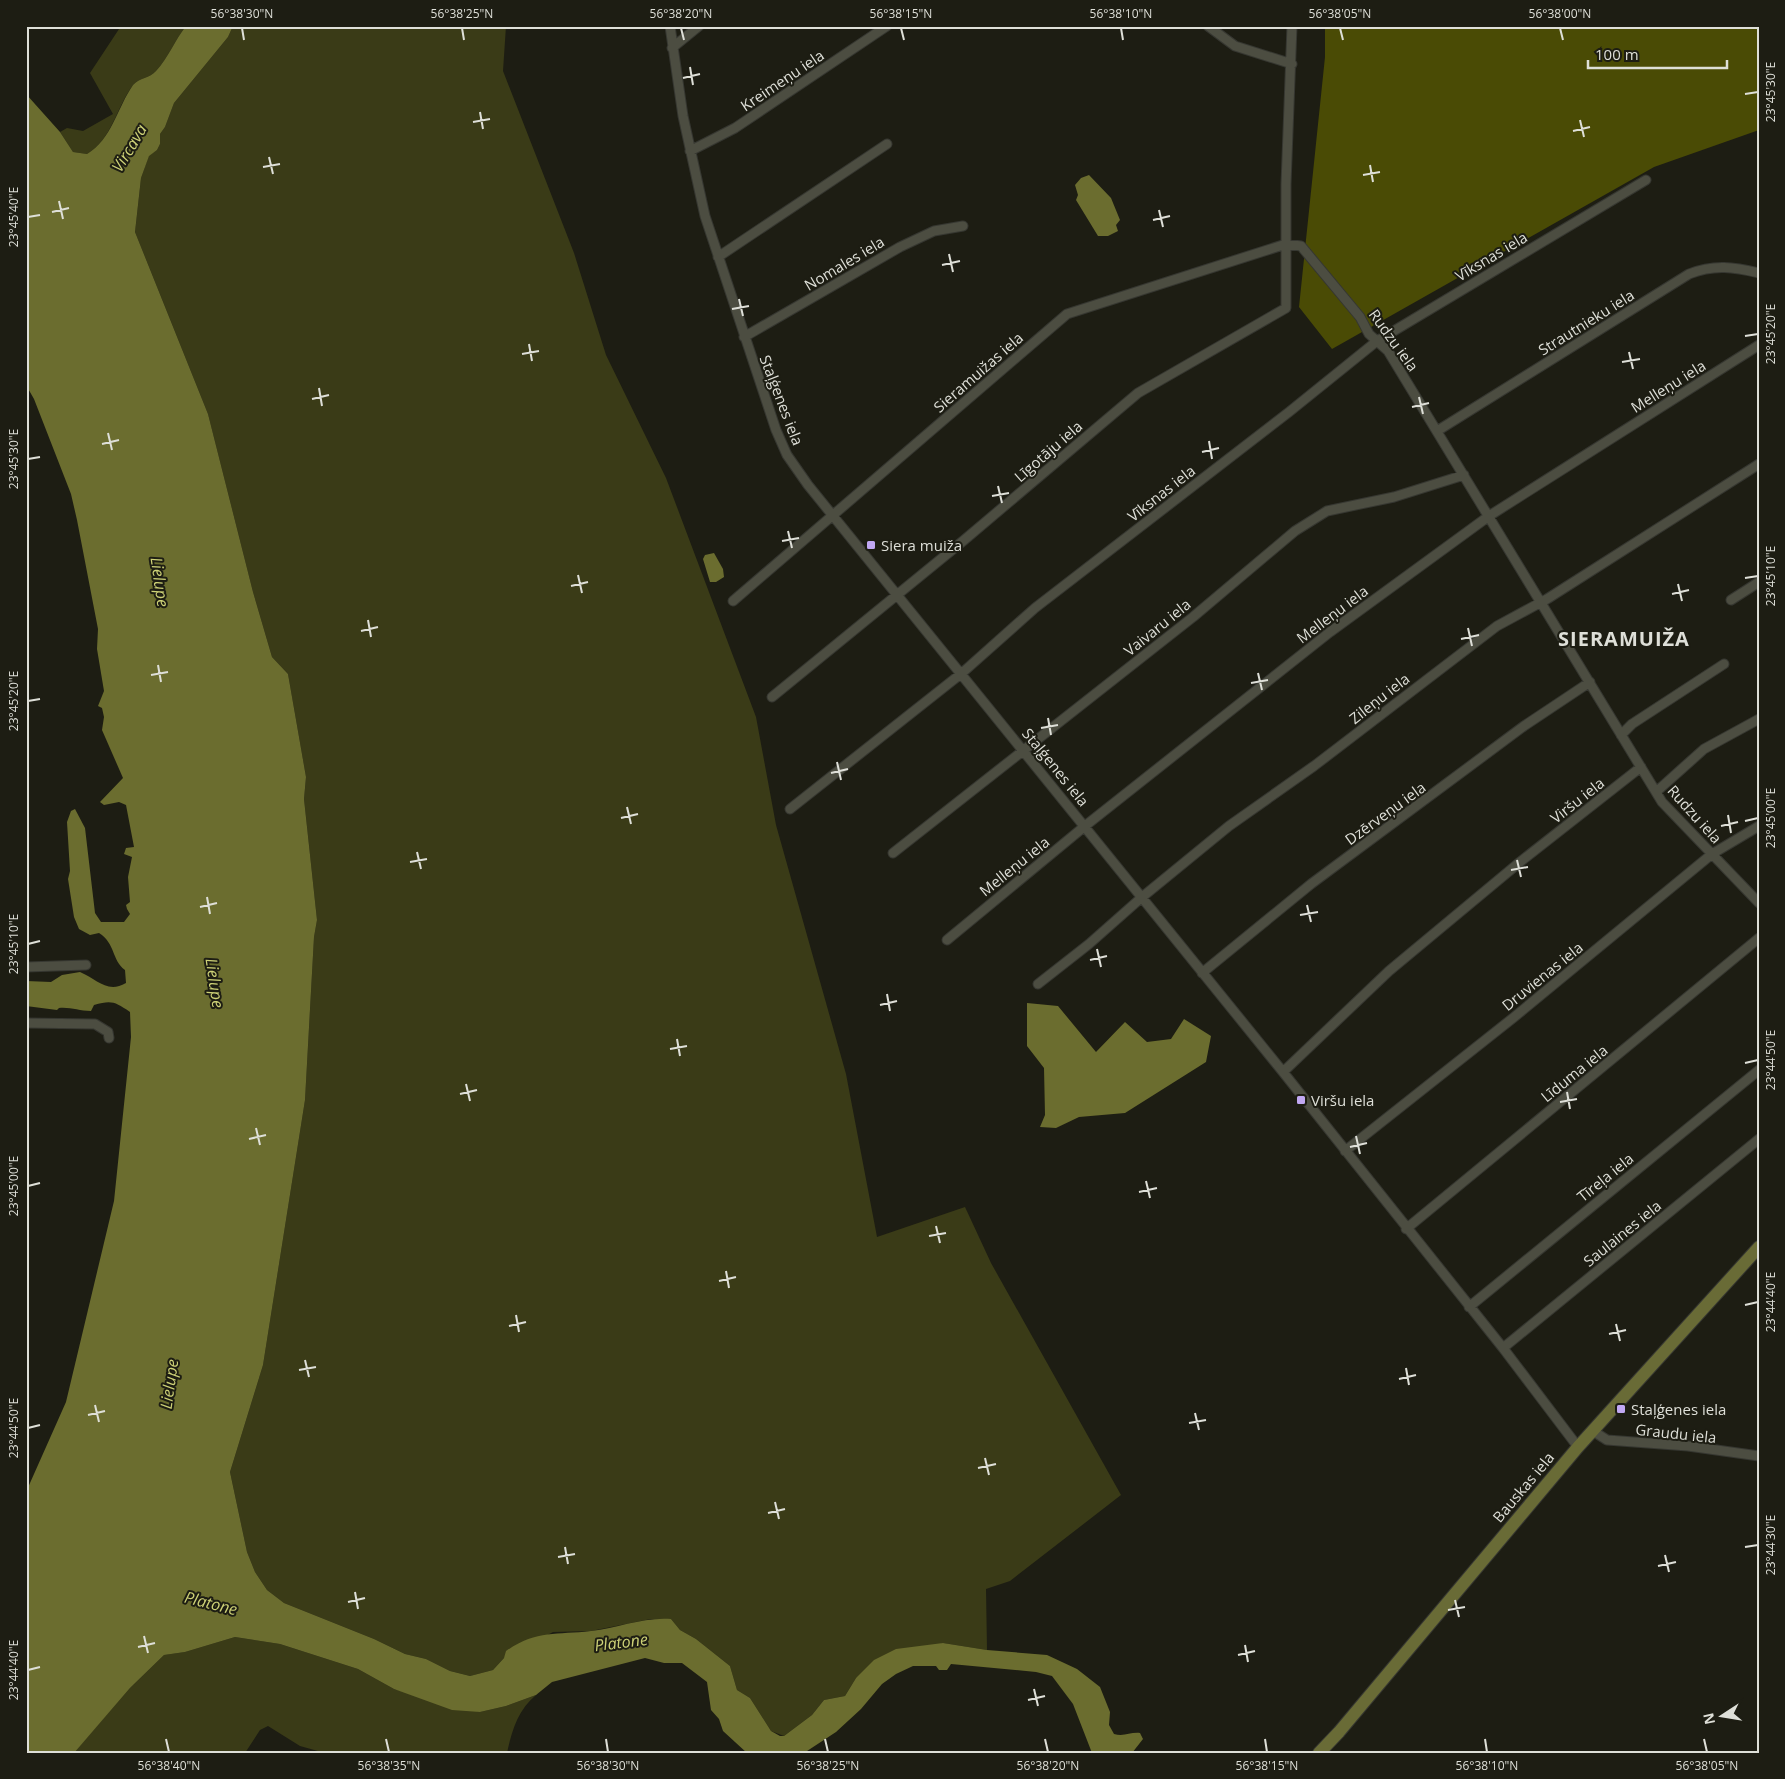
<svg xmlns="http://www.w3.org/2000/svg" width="1785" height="1779" viewBox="0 0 1785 1779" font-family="'Open Sans',sans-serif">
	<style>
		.green { fill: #3a3b17 }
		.forest { fill: #4a4b05 }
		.water { fill: #6b6d2f }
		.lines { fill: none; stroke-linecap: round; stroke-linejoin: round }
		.street-casing { stroke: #363731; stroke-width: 11 }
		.secondary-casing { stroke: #363731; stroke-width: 14 }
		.street { stroke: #4c4d41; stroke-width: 9 }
		.secondary { stroke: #696b36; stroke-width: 12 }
		.ticks { fill: none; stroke: #dedfd8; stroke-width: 2 }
		.poi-dot { fill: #c1a8f3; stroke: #1d1d13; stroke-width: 2 }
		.labels { text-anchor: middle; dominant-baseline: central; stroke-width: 4; stroke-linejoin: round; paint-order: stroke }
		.street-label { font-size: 15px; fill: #dedfd8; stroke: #1d1d13 }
		.poi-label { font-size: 15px; fill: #dedfd8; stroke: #1d1d13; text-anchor: start }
		.water-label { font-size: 16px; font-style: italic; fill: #ced277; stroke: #1d1d13 }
		.district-label { font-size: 20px; font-weight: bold; letter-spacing: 1px; fill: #dedfd8; stroke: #1d1d13 }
		.neatline { fill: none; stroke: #dedfd8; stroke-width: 2 }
		.ticks-label { font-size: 12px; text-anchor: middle; fill: #dedfd8 }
	</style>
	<rect width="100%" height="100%" fill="#1d1d13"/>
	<!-- green -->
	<path class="green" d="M121,26h65c-11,14 -18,32 -30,45 -6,7 -17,7 -23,14 -17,23 -21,54 -46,69l-14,-2 -13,-20 7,-4 16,3 30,-17 -23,-41z
		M233,26h273l-3,45 71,182 32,102 60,123 90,239 20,108 70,249 31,163 88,-30 26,56 130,232 -111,86 -24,8 1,61 -44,-7 -87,35 -11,18 -21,4 -12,15 -28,21 -13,-5 -21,-33 -13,-8 -7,-24 -34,-27 -16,-9 -9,-11h-20l-60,12 -38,1 -49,26 -11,12 -23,6 -20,-5 -24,-12 -21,-5 -31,-15 -90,-36 -17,-13 -12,-18 -8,-20 -17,-80 33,-107 42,-265 9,-163 3,-17 -13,-121 2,-22 -18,-103 -16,-17 -19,-65 -45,-178 -73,-182 6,-54 8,-23 8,-5 3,-6v-10l5,-7 9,-24 54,-66z
		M235,1637l45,7 78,25 36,20 86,23 26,-6 30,-11c-18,15 -24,35 -29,58h-182l-25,-7 -32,-20 -8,4 -15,23h-176l6,-2 55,-63 34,-33 21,-3z"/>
	<!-- forest -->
	<path class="forest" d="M1325,26h434v104l-105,37 -322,182 -33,-42 26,-250z"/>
	<!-- water -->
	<path class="water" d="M186,26h47l-5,11 -54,66 -9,24 -5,7v10l-3,6 -8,6 -8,22 -6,54 73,182 45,178 19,65 16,17 18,103 -2,22 13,121 -3,17 -9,163 -42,265 -33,107 17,80 8,20 12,18 17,13 90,36 31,15 21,5 24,12 20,5 23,-6 11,-12 2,-7c30,-21 50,-16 85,-20 27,-3 52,-14 80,-12l9,11 16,9 34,27 7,24 13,8 21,33 9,5h4l28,-21 12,-15 21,-4 11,-18 18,-18 22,-11 47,-6 44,7 60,5 30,14 23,18 10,25 -1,13 5,9c10,3 16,-2 26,-1l3,6 -11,14h-40l-19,-49 -21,-28 -16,-4 -85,-8 -4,6h-8l-3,-4h-23l-17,8 -14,10 -21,25 -25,23 -32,21h-57l-24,-22 -4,-12 -8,-9 -4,-28 -25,-19h-18l-19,-5 -93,24 -16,13 -30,11 -26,6 -28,-2 -58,-21 -36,-20 -78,-25 -45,-7 -50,15 -21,3 -34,33 -56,65h-48v-261l40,-90 48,-201 17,-164 -1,-25c-15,-10 -18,-12 -36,-7l-3,6c-12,0 -20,-4 -32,-3l-2,2 -31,-4v-25l25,1 11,-7 18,-3c17,7 27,22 46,11l-1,-13c-14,-11 -9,-26 -26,-37l-9,2 -11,-6 -5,-12 -6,-38 2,-8 -3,-49 4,-11 4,-2 10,19 10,85 6,9h23l6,-8 -3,-5 -1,-4 4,-3 -2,-25 4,-20 -8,-3 2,-6 8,-1 -8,-42 -7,-3 -15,3 -4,-3 23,-24 -21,-48 2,-13 -2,-9 -4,-2 6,-15 -7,-42 1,-20 -21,-109 -6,-26 -37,-95 -8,-14v-291l34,38 13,20 14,2c25,-15 30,-46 46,-69 6,-7 17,-7 23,-14 12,-13 19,-31 30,-45z
		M1089,175l22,23 9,22 -4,5 2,6 -10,5h-10l-22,-36 2,-5 -3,-10 6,-7z
		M714,553l9,16 1,8 -8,5h-6l-7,-23 2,-4z
		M1027,1003l31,3 38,46 29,-30 22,20 24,-3 13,-20 27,17 -5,26 -81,51 -46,4 -23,11 -16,-1 5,-12 -1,-47 -17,-22z"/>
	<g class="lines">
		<!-- street casing -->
		<g class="street-casing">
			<path id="street" d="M670,26l13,90 22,100 71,214 11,25 21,30 475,587 220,276 75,99
				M1208,26l27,20 57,18
				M1292,26l-6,158v60l15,2 59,71 9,17 19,17 274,451 97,101
				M672,48l27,-22
				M690,151l45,-23 152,-102
				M718,257l169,-113
				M744,337l156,-90 34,-16 29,-5
				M1437,431l252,-157c25,-10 45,-7 70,-1
				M1731,600l28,-18
				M733,601l334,-287 219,-70v64l-148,85 -175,148 -191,156
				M1621,735l11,-11 92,-60
				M1656,792l48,-43 55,-30
				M790,809l172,-136 73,-65 254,-196 88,-71 269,-161
				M893,853l300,-236 102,-86 32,-20 67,-14 70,-22
				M947,940l138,-114 245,-194 159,-116 270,-171
				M26,967l60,-2
				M1202,973l109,-89 213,-158 66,-44
				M1038,984l51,-40 52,-46 88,-72 85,-60 183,-140 50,-27 212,-135
				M26,1023l69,1 13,8 1,6
				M1283,1072l106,-101 131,-109 121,-95
				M1345,1151l168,-133 199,-164 47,-28
				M1406,1229l353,-291
				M1469,1307l290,-237
				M1503,1348l256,-209
				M1593,1431l14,9 81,6 71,10"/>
		</g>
		<!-- secondary casing -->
		<g class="secondary-casing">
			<path id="secondary" d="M1319,1753l20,-21 239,-285 181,-200"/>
		</g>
		<!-- street -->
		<use href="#street" class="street"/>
		<!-- secondary -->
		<use href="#secondary" class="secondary"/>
	</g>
	<!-- ticks -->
	<path class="ticks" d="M242,28l2,12M462,28l2,12M681,28l3,12M901,28l3,12M1121,28l2,12M1340,28l3,12M1560,28l3,12M690,67l3,18M683,78l17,-4M1745,94l13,-2M480,112l3,17M1580,120l4,17M473,122l17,-3M1573,131l17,-4M269,157l4,17M1370,165l3,17M263,167l17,-3M1363,175l17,-3M59,201l4,18M1159,210l4,17M52,212l17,-4M28,217l12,-2M1153,220l17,-4M949,254l4,18M942,265l18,-4M739,299l4,17M732,309l17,-3M1745,336l13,-2M529,344l3,17M1629,352l4,17M522,354l17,-3M1622,362l18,-3M319,388l3,18M1419,397l4,17M312,399l17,-4M1412,407l17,-4M108,433l4,17M1209,441l3,18M102,444l17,-4M1202,452l17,-4M28,459l12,-2M998,486l4,17M992,496l17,-3M788,531l4,17M782,541l17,-3M578,575l4,18M1745,578l13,-2M1678,584l4,17M571,586l17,-4M1672,594l17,-4M368,620l3,17M1468,628l4,18M361,631l17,-4M1461,639l18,-4M158,665l3,17M1258,673l4,17M151,675l17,-3M1251,683l17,-3M28,701l12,-2M1048,718l3,17M1041,728l17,-3M837,762l4,18M831,773l17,-4M627,807l4,17M1728,815l3,18M621,818l17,-4M1745,821l13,-3M1721,826l17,-4M417,852l4,17M1517,860l4,17M410,862l17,-3M1511,870l17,-3M207,897l3,17M1307,905l4,17M200,907l17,-4M1300,915l18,-3M28,944l12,-3M1097,949l4,18M1090,960l17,-4M887,994l3,17M880,1005l17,-4M677,1039l3,17M670,1049l17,-3M1745,1063l13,-3M466,1084l4,17M1567,1092l3,17M460,1094l17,-4M1560,1102l17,-3M256,1128l4,17M1356,1136l4,18M249,1139l17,-4M1350,1147l17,-4M1146,1181l4,17M28,1186l12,-3M1139,1192l18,-4M936,1226l4,17M929,1236l17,-3M726,1271l3,17M719,1281l17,-4M1745,1305l13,-3M516,1315l3,17M1616,1324l4,17M509,1326l17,-4M1609,1334l17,-4M305,1360l4,17M1406,1368l3,17M299,1370l17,-3M1399,1379l17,-4M95,1405l4,17M1195,1413l4,17M88,1415l17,-4M1189,1423l17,-3M28,1428l12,-3M985,1458l4,17M978,1468l18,-4M775,1502l4,17M768,1513l17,-4M565,1547l3,17M1745,1547l13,-2M1665,1555l4,17M558,1557l17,-3M1658,1566l18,-4M355,1592l3,17M1455,1600l4,17M348,1602l17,-4M1448,1610l17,-3M144,1636l4,17M1245,1645l3,17M138,1647l17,-4M1238,1655l17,-4M28,1670l12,-3M1034,1689l4,17M1028,1700l17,-4M166,1739l3,13M386,1739l3,13M606,1739l2,13M825,1739l3,13M1045,1739l3,13M1265,1739l2,13M1485,1739l2,13M1704,1739l3,13"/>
	<!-- markers -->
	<g class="poi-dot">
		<rect x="866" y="540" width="10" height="10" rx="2.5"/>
		<rect x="1296" y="1095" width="10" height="10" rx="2.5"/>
		<rect x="1616" y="1404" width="10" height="10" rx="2.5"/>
	</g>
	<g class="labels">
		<!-- street labels -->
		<g class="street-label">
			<text transform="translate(782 80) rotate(-34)">Kreimeņu iela</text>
			<text transform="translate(1491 256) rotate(-31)">Vīksnas iela</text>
			<text transform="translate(844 263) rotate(-31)">Nomales iela</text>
			<text transform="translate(1586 322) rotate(-32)">Strautnieku iela</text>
			<text transform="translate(1394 340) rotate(54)">Rudzu iela</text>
			<text transform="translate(978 372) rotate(-41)">Sieramuižas iela</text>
			<text transform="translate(1668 386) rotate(-32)">Melleņu iela</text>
			<text transform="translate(782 400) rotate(69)">Staļģenes iela</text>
			<text transform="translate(1048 451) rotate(-41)">Līgotāju iela</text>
			<text transform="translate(1161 493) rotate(-38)">Vīksnas iela</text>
			<text transform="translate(1332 614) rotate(-37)">Melleņu iela</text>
			<text transform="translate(1157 627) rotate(-39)">Vaivaru iela</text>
			<text transform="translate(1379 698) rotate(-38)">Zileņu iela</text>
			<text transform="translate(1056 767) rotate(51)">Staļģenes iela</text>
			<text transform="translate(1577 800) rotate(-38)">Viršu iela</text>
			<text transform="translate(1385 813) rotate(-36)">Dzērveņu iela</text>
			<text transform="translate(1695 814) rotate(48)">Rudzu iela</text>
			<text transform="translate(1014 866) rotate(-39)">Melleņu iela</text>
			<text transform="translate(1542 976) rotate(-39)">Druvienas iela</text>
			<text transform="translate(1574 1073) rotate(-39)">Līduma iela</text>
			<text transform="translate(1605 1177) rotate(-39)">Tīreļa iela</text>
			<text transform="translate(1622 1233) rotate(-39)">Saulaines iela</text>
			<text transform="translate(1676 1433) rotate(6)">Graudu iela</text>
			<text transform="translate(1523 1487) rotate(-50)">Bauskas iela</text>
		</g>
		<!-- poi labels -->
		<g class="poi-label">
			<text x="881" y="545">Siera muiža</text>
			<text x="1311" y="1100">Viršu iela</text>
			<text x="1631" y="1409">Staļģenes iela</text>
		</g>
		<!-- water labels -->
		<g class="water-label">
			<text transform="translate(129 148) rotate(-59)">Vircava</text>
			<text transform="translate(160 582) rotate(82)">Lielupe</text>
			<text transform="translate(215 983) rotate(82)">Lielupe</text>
			<text transform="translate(169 1384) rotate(-82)">Lielupe</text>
			<text transform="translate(211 1603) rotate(14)">Platone</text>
			<text transform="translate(621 1642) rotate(-7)">Platone</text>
		</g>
		<!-- district labels -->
		<g class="district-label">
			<text x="1624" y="638">SIERAMUIŽA</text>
		</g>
	</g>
	<!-- border -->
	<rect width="1785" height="1779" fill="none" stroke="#1d1d13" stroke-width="55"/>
	<!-- north arrow -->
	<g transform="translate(1722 1716) rotate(258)" stroke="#1d1d13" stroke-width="4" paint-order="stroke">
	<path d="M0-4L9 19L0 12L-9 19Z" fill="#dedfd8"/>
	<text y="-8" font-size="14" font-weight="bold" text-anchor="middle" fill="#dedfd8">N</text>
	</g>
	<!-- scale -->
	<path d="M1588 60v8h139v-8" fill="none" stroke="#dedfd8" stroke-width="2.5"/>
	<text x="1595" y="60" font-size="15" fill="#dedfd8" stroke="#1d1d13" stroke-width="4" paint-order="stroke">100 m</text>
	<rect x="28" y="28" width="1730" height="1724" class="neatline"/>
	<g class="ticks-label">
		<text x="242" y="18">56°38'30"N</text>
		<text x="462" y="18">56°38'25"N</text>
		<text x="681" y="18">56°38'20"N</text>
		<text x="901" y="18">56°38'15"N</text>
		<text x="1121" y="18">56°38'10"N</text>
		<text x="1340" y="18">56°38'05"N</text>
		<text x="1560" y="18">56°38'00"N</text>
		<text transform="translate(1771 92) rotate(-90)" y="4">23°45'30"E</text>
		<text transform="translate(14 217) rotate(-90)" y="4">23°45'40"E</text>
		<text transform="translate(1771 334) rotate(-90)" y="4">23°45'20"E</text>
		<text transform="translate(14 459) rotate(-90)" y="4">23°45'30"E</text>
		<text transform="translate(1771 576) rotate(-90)" y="4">23°45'10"E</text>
		<text transform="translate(14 701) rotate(-90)" y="4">23°45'20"E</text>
		<text transform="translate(1771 818) rotate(-90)" y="4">23°45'00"E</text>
		<text transform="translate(14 944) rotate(-90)" y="4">23°45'10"E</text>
		<text transform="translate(1771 1060) rotate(-90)" y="4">23°44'50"E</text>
		<text transform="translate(14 1186) rotate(-90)" y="4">23°45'00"E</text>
		<text transform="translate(1771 1302) rotate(-90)" y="4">23°44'40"E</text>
		<text transform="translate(14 1428) rotate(-90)" y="4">23°44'50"E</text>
		<text transform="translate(1771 1545) rotate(-90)" y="4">23°44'30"E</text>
		<text transform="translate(14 1670) rotate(-90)" y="4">23°44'40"E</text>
		<text x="169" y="1770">56°38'40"N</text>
		<text x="389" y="1770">56°38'35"N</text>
		<text x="608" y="1770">56°38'30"N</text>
		<text x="828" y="1770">56°38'25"N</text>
		<text x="1048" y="1770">56°38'20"N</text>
		<text x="1267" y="1770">56°38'15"N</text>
		<text x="1487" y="1770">56°38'10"N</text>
		<text x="1707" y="1770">56°38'05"N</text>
	</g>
</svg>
